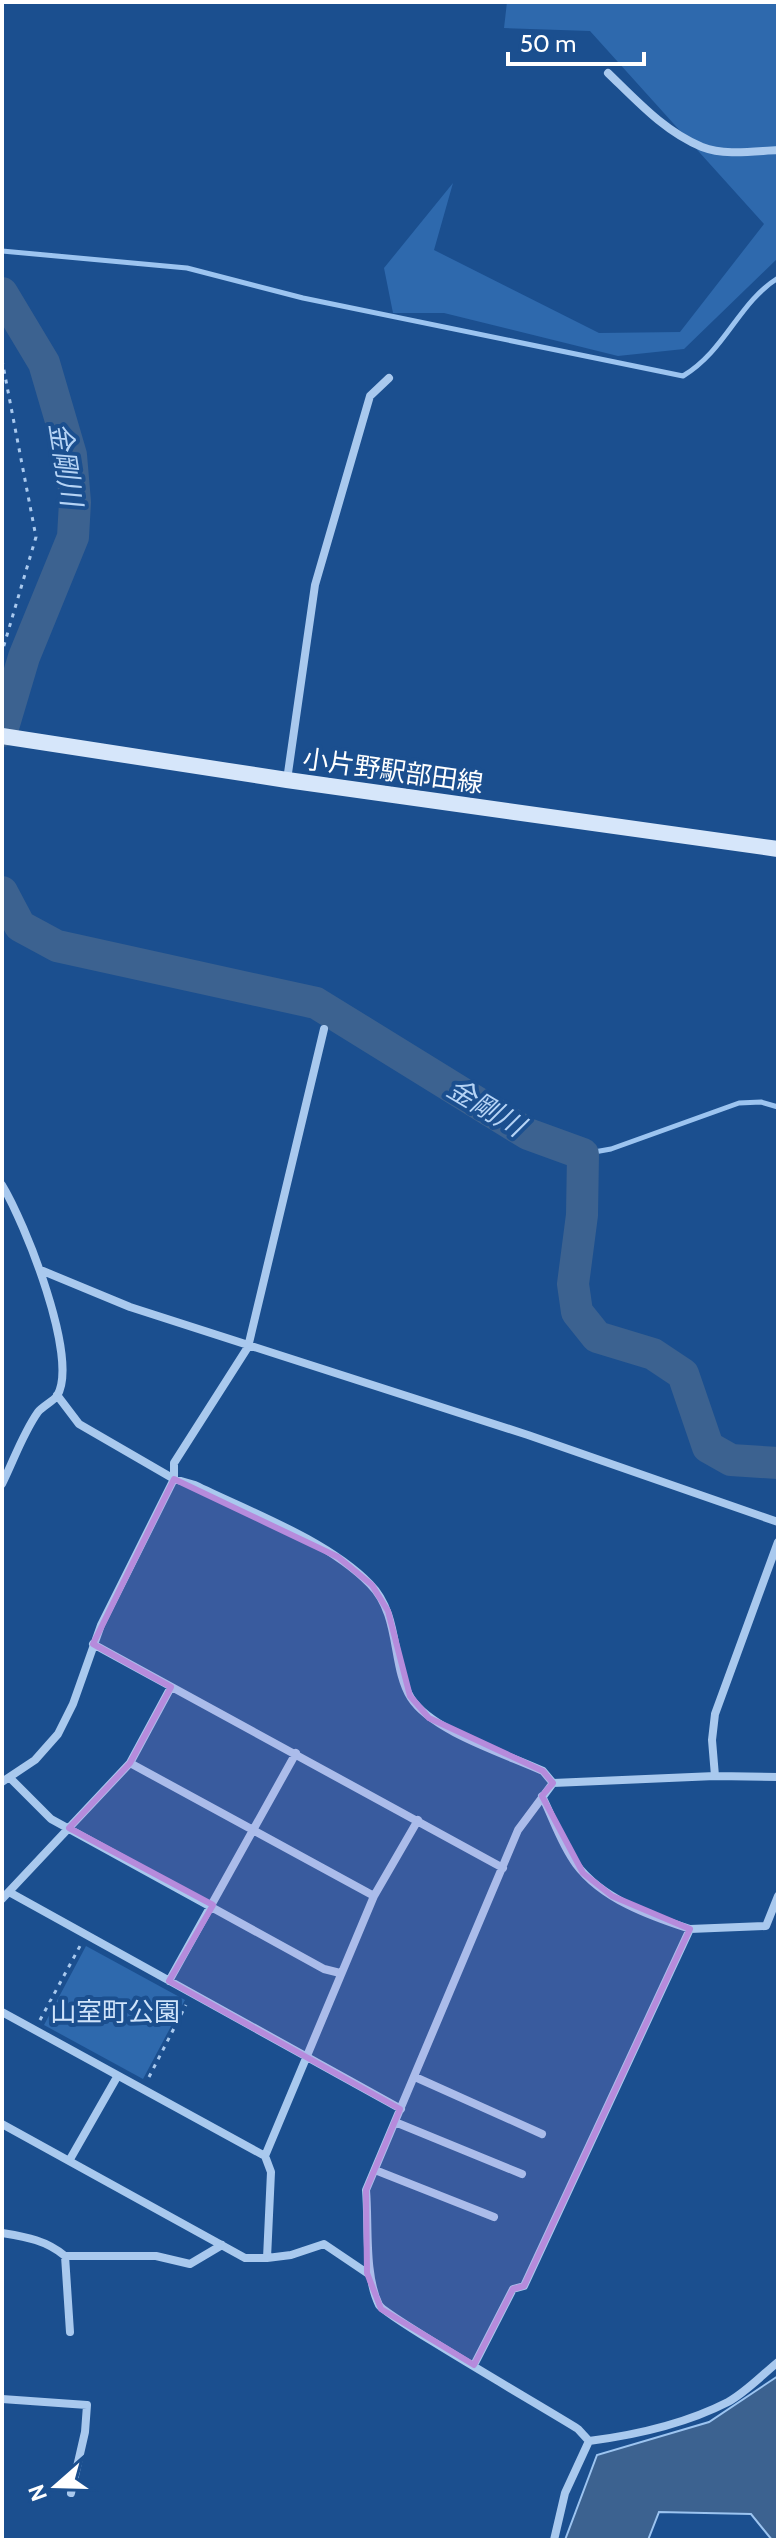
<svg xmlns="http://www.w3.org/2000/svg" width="780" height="2542" viewBox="0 0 780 2542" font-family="Cabin,'Noto Sans JP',sans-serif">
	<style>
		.green { fill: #2e69ad }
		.water { fill: #3c6290; stroke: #9cc4f0; stroke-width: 2 }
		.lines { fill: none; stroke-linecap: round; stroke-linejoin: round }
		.stream { stroke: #9cc4f0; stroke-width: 5 }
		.river { stroke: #3c6290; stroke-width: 32 }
		.path { stroke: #a9c9ee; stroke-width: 3; stroke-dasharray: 4 6; stroke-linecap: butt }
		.minor { stroke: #a9c9ee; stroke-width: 8 }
		.secondary { stroke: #d6e6fa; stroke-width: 16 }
		.marked { fill: #b68bdc; fill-opacity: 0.2; stroke: #b68bdc; stroke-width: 6; stroke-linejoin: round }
		.labels { text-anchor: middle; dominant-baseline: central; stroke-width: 8; stroke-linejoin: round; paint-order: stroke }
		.street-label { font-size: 26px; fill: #fff; stroke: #1b4f8f }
		.park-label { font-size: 26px; fill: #cfe3fa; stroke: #1b4f8f }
		.water-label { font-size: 28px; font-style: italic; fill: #b5d3f5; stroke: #1b4f8f }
	</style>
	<rect width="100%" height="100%" fill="#1b4f8f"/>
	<!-- green -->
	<path class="green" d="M507,2h271v256l-94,91 -66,7 -174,-43h-51l-9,-45 69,-85 -19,67 165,83 81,-1 84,-108 -174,-193 -86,-3z
		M86,1946l99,54 -42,79 -99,-54z"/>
	<!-- water -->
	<path class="water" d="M778,2376v164h-6l-21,-26 -92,-2 -11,28h-83l32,-85 112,-33z"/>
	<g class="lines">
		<!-- stream -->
		<path class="stream" d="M2,251l185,17 116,30 380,78c43,-26 55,-73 95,-98
			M583,1154l28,-5 128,-46 22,-1 17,5"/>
		<!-- river -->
		<path class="river" d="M2,293l42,70 27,92 4,47 -2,35 -49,120 -22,74
			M2,892l18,34 37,20 259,57 212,131 55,20 -1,61 -9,69 4,28 20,25 56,17 30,20 25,73 23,13 47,3"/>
		<!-- path -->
		<path class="path" d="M2,360l34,177 -34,115
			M40,2020l40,-74
			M149,2077l37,-72"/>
		<!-- minor -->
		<path class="minor" d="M608,73c29,28 57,59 94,74 23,9 53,4 76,3
			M287,780l28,-195 55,-189 19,-18
			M2,1185c22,36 78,174 55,211 -5,6 -14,10 -19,16 -15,21 -25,50 -36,72
			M43,1271l87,36 398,128 250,87
			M57,1395l22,29 95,55 21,6c55,27 132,55 175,99 31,31 21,82 41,114 21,33 95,56 132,73l10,12
			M93,1644l410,224
			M130,1763l244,133
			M715,1776l-3,-36 3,-26 63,-172
			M10,1778l41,41 273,150 16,4
			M2,1782l33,-22 23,-26 15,-30 28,-79 73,-146v-16l74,-116 76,-318
			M542,1796c11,22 19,48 34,68 26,35 74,52 114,65
			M9,1892l392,217
			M2,1899l128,-136 41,-76
			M169,1981l127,-228
			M2,2012l263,144 6,16 -4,86 24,-3 33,-11 43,29
			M415,2077l127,57
			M395,2122l127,52
			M2,2124l243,134h22
			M265,2156l109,-260 44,-76
			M69,2161l48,-84
			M375,2170l119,47
			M2,2233c24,4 44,7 63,23h91l34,8 32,-19
			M65,2256l5,76
			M474,2365l39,-76 11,-3 166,-357 76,-3 12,-30
			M2,2399l85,6 -2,27 -14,61
			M589,2441l-11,-12c-25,-16 -193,-113 -199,-124 -15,-31 -10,-79 -13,-115l152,-360 35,-47 162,-7 63,1
			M589,2441c47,-6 96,-17 139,-39 18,-10 34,-27 50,-40
			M554,2540l11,-47 24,-52"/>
		<!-- secondary -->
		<path class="secondary" d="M2,736l285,44 491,69"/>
	</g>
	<!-- marked area -->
	<path class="marked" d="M174,1479l164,78 34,28 16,26 22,85 19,22 114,53 10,12 -11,13 41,77 29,23 78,33 -166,357 -11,3 -39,76 -93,-56 -14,-36 -1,-83 34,-81 -231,-128 44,-76 -144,-77 61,-65 41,-76 -78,-43z"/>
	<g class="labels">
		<!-- street labels -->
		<g class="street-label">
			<text transform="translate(393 771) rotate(8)">小片野駅部田線</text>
		</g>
		<!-- park labels -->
		<g class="park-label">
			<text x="115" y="2012">山室町公園</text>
		</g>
		<!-- water labels -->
		<g class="water-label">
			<text transform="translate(66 464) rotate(81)">金剛川</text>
			<text transform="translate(486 1107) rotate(31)">金剛川</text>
		</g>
	</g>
	<!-- border -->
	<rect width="780" height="2542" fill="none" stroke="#ffffff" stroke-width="8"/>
	<!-- north arrow -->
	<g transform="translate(56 2486) rotate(250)" stroke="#1b4f8f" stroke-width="6" paint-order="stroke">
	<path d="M0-6L14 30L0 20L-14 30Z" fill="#ffffff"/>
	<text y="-12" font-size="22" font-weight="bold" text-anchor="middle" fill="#ffffff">N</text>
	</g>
	<!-- scale -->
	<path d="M508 52v12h136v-12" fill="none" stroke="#ffffff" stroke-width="4"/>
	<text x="520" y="52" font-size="24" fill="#ffffff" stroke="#1b4f8f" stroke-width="6" paint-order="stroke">50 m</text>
</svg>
